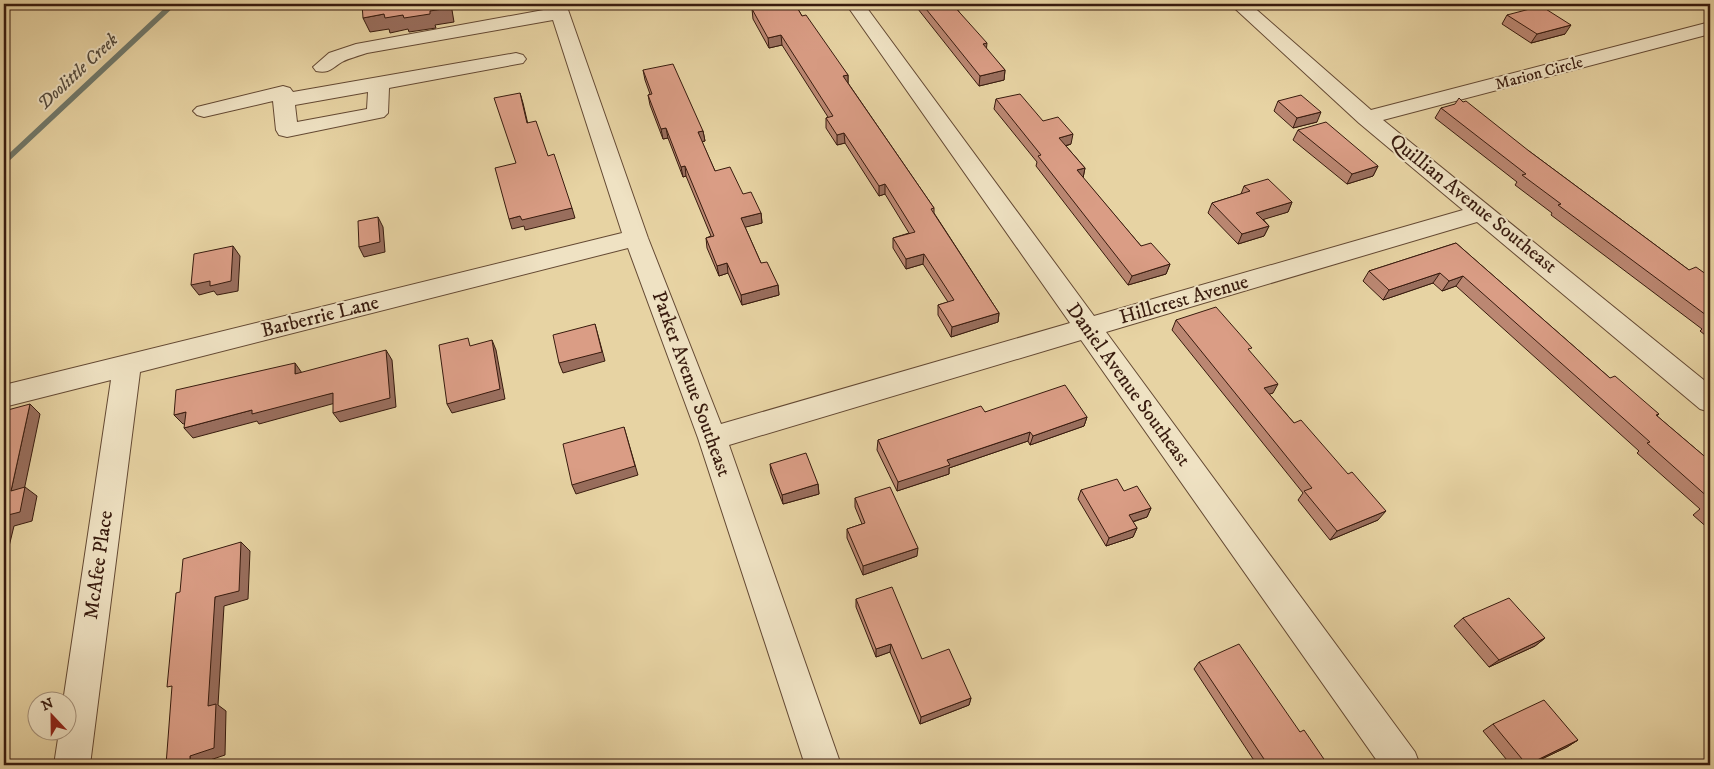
<svg xmlns="http://www.w3.org/2000/svg" width="1714" height="769" viewBox="0 0 1714 769" font-family="'IM FELL DW Pica',serif">
	<style>
		.lines { fill: none; stroke-linecap: round; stroke-linejoin: round }
		.stream { stroke: #71796b; stroke-width: 5.5 }
		.minor-casing { stroke: #644933; stroke-width: 2 }
		.minor { fill: #efe2c3; fill-rule: evenodd }
		.wall { fill: #bb8772; stroke: #381b0e }
		.shaded-wall { fill: #996e5d; stroke: #381b0e }
		.building { fill: #da9d85; stroke: #381b0e }
		.labels { text-anchor: middle; dominant-baseline: central; stroke-width: 4; stroke-linejoin: round; paint-order: stroke }
		.far-street-label { font-size: 16px; fill: #381b0e; stroke: #efe2c3 }
		.far-water-label { font-size: 18px; font-style: italic; fill: #544a3c; stroke: #efe2c3 }
		.street-label { font-size: 20px; fill: #381b0e; stroke: #efe2c3 }
	</style>
	<rect width="100%" height="100%" fill="#e7d3a3"/>
	<filter id="stains"><feTurbulence type="fractalNoise" baseFrequency=".004" numOctaves="4"/><feColorMatrix values="0 0 0 0 .2 0 0 0 0 .09 0 0 0 0 .02 0 0 0 .5 -.17"/></filter>
	<radialGradient id="worn" r=".72"><stop offset=".6" stop-color="#630" stop-opacity="0"/><stop offset="1" stop-color="#630" stop-opacity=".3"/></radialGradient>
	<g class="lines">
		<!-- stream -->
		<path class="stream" d="M4,162l169,-158"/>
		<!-- minor casing -->
		<g class="minor-casing">
			<path id="minor" d="M548,4h18l82,234 73,186 349,-101 -224,-319h18l230,312 369,-106 -104,-87 -129,-119h20l121,106 339,-88v12l-327,86 327,265v27l-10,-3 -223,-187 -371,110 309,420 5,13h-40l-299,-425 -352,105 112,320h-36l-107,-327 -70,-190 -488,124 -50,393h-36l5,-33h9v-30h-5l48,-322 -107,27v-22l618,-152 -69,-213 -186,33c-8,3 -18,5 -25,9 -10,6 -13,12 -26,9l-3,-4 16,-14 27,-9 193,-35z
				M516,53l7,2 3,4 -3,4 -134,25 -1,25 -4,4 -97,20 -8,-2 -3,-5 -3,-29 -69,16 -7,-2 -4,-4 4,-4 86,-21 7,2 3,4zM368,92l-1,17 -70,13 -2,-17z"/>
		</g>
		<!-- minor -->
		<use href="#minor" class="minor"/>
	</g>
	<!-- wall -->
	<path class="wall" d="M763,4h32l7,12 46,59v8l86,125v5l65,100 -1,9 -47,15 -13,-22v-10l10,-3 -25,-38 -17,5 -13,-21v-10l16,-5 -24,-39 -6,2 -34,-53 -8,2 -11,-17v-10l2,-1 -46,-72 -13,3 -16,-29 -1,-10 11,-2z
		M914,4h47l-1,4 -3,1 29,40 19,21 -1,10 -25,6z
		M1507,15l58,19 -34,9 -29,-19z
		M643,70l60,61 2,10 -3,1 13,29 28,23 18,19 1,10 -17,4 16,36 17,22 1,10 -37,10 -14,-32 -9,3 -12,-28 -1,-10 5,-2 -25,-60 -3,1 -15,-39 -5,1 -13,-34 -2,-10 2,-1 -5,-14z
		M996,99l47,22 28,23 -5,2 19,22 -2,10 58,68 29,18 -4,10 -38,11 -92,-119 1,-4 -43,-53z
		M1278,101l39,21 -24,6 -19,-17z
		M1441,108l88,43 160,119 21,7v62l-10,-8 2,-2 -151,-114 1,-2 -37,-28 2,-3 -82,-64z
		M1298,130l80,36 -5,10 -26,8 -54,-44z
		M1244,186l48,16 -4,10 -25,7 6,7 -5,10 -26,8 -30,-31 4,-10 29,-9z
		M1456,243l154,135 49,36 -2,2 53,45v69l-17,-15 7,-6 -63,-56 2,-2 -183,-165 -14,5 -9,-8 -50,17 -20,-19 6,-10z
		M1176,320l74,32 23,41 -4,1 109,126 -48,20 -32,-40 5,-7 -131,-163z
		M985,412l102,5 -3,9 -54,19 -2,-4 -79,27v6l-52,17 -20,-41 1,-10z
		M770,464l48,20 1,10 -36,10 -12,-31z
		M1081,490l70,18 -4,9 -14,5 4,6 -4,9 -27,9 -28,-47z
		M855,498l62,58 -54,19 -16,-37v-9l15,-5 -7,-17z
		M856,599l66,60 49,39 -2,7 -49,19 -30,-72 -14,5 -20,-50z
		M1463,618l82,20 -10,8 -46,21 -35,-41z
		M1199,662l101,70 28,33h-71l-63,-96z
		M1493,724l85,16 -11,7 -38,18h-18l-28,-34z"/>
	<!-- shaded-wall -->
	<path class="shaded-wall" d="M449,4h2l3,18 -19,3 1,3 -27,4 -1,-3 -18,4 -1,-4 -19,3 -7,-14 21,-4 19,1z
		M949,4h12l-1,4 -11,3z
		M1571,25l-6,9 -34,9 6,-9z
		M781,35l1,10 -13,3 -1,-10z
		M987,43l-1,10 -3,-9z
		M1005,70l-1,10 -25,6 1,-10z
		M848,75v10l-5,-9z
		M520,93l3,10 7,30 -3,-10z
		M1321,112l-4,10 -24,6 4,-10z
		M666,128l2,10 -5,1 -2,-10z
		M703,131l2,10 -5,1 -2,-10z
		M844,133l1,10 -8,2v-10z
		M1073,134l-2,10 -14,4 2,-10z
		M685,166l1,10 -3,1 -2,-10z
		M1378,166l-5,10 -26,8 5,-10z
		M1085,168l-2,10 -6,-8z
		M885,184v10l-6,2v-10z
		M1292,202l-4,10 -36,11 4,-10z
		M572,208l3,10 -50,12 -1,-4 -12,3 -3,-10 11,-3z
		M761,213l1,10 -20,5 -1,-10z
		M378,217l5,10 2,25 -21,5 -5,-10z
		M1269,226l-5,10 -26,8 4,-10z
		M233,246l7,10 -2,35 -21,4 -3,-4 -15,4 -8,-10z
		M924,254l-1,10 -17,5v-10z
		M727,263l1,10 -9,3 -2,-10z
		M1170,264l-4,10 -38,11 4,-9z
		M1440,273l-7,10 -50,17 6,-10z
		M1463,276l-7,10 -14,5 7,-10z
		M778,285l1,10 -37,10 -1,-10z
		M999,313l-1,9 -47,15 1,-10z
		M595,324l10,37 -42,12 -4,-10z
		M492,340l4,10 9,49 -53,14 -5,-9z
		M386,350l6,10 4,47 -56,15 -7,-9z
		M295,363l7,10 -7,1z
		M1278,384l-5,9 -14,5 5,-10z
		M333,393l6,9 -80,22 -2,-3 -64,17 -9,-10 68,-18z
		M30,404l10,10 -18,86 -11,-9z
		M186,412l8,9 -11,3 -9,-9z
		M1087,417l-3,9 -54,19 3,-9z
		M624,427l14,48 -62,19 -4,-9z
		M1030,432l-2,9 -79,27v6l-52,17 1,-9 49,-22z
		M818,484l1,10 -36,10 -1,-9z
		M25,487l12,9 -5,25 -18,5 -10,41v-51z
		M1151,508l-4,9 -22,7 4,-9z
		M1386,511l-8,9 -48,20 7,-9z
		M1137,528l-4,9 -27,9 3,-8z
		M241,542l9,9 -2,48 -24,7 -6,99 8,6 -1,44 -24,8v2h-11v-9l25,-159z
		M918,548l-1,8 -54,19v-9z
		M1545,638l-10,8 -46,21 10,-7z
		M891,644l-1,8 -14,5v-8z
		M971,698l-2,7 -49,19 1,-7z
		M1578,740l-11,7 -38,18h-2z"/>
	<!-- building -->
	<path class="building" d="M362,4h87v4l-19,3v3l-26,4 -1,-3 -18,3 -1,-4 -21,4z
		M766,4h29l7,12 4,-1 42,60 -5,1 91,132 -3,1 68,104 -47,14 -14,-22 16,-5 -30,-46 -18,5 -13,-21 22,-6 -30,-48 -6,2 -35,-53 -7,2 -11,-17 7,-2 -52,-81 -13,3 -16,-29 15,-3z
		M922,4h30l35,39 -4,1 22,26 -25,6z
		M1541,6l30,19 -34,9 -30,-19z
		M673,64l30,67 -5,1 17,39 15,-4 13,27 8,-2 10,21 -20,5 20,45 6,-1 11,23 -37,10 -14,-32 -10,3 -11,-28 8,-2 -29,-70 -4,1 -15,-39 -5,1 -13,-34 4,-1 -9,-24z
		M520,93l7,30 9,-2 12,35 6,-2 18,54 -50,12 -2,-4 -11,3 -14,-51 21,-5 -22,-65z
		M1020,94l23,27 15,-4 15,17 -14,4 26,30 -8,2 64,76 10,-3 19,21 -38,12 -94,-120 3,-1 -45,-56z
		M1301,95l20,17 -24,6 -19,-17z
		M1459,98l4,4 3,-1 63,50 160,119 7,-3 14,10v41l-152,-113 3,-1 -39,-29 4,-1 -85,-66 14,-4z
		M1326,122l52,44 -26,8 -54,-44z
		M1268,179l24,23 -36,11 13,13 -27,8 -30,-31 38,-12 -6,-5z
		M378,217l2,25 -21,5 -1,-26z
		M1456,243l154,135 5,-2 44,38 -3,1 54,46v38l-63,-56 3,-1 -187,-166 -14,5 -9,-8 -51,17 -20,-19z
		M233,246l-2,35 -21,5v-5l-19,4 3,-31z
		M1216,307l36,41 -4,1 30,35 -14,4 30,35 7,-3 47,54 4,-2 34,39 -49,20 -33,-40 8,-3 -136,-168z
		M595,324l7,28 -43,11 -6,-28z
		M468,338l2,8 22,-6 8,49 -53,15 -8,-59z
		M386,350l4,48 -57,15v-20l-81,21v-4l-68,18 2,-16 -12,3 2,-25 119,-27v11z
		M1065,385l22,32 -54,19 -3,-4 -83,28 3,5 -52,17 -20,-42 103,-34 4,6z
		M30,404l-19,87 14,-4 -5,25 -16,4v-105z
		M624,427l11,39 -63,19 -9,-41z
		M806,453l12,31 -36,11 -12,-31z
		M1117,479l7,12 13,-5 14,22 -22,7 8,13 -28,10 -28,-48z
		M890,487l28,61 -55,18 -16,-37 18,-6 -10,-25z
		M1710,504v7l-5,-5z
		M241,542l-2,49 -24,6 -7,109 8,-2 -2,44 -24,8v9h-24l6,-79 -5,1 9,-94 4,-1 3,-33z
		M892,587l30,72 27,-10 22,49 -50,19 -30,-73 -15,5 -20,-50z
		M1509,598l36,40 -46,22 -36,-42z
		M1239,644l61,88 4,-2 24,35h-60l-69,-103z
		M1544,700l34,40 -51,25 -34,-41z"/>
	<g class="labels">
		<!-- far-street labels -->
		<g class="far-street-label">
			<text transform="translate(1539 73) rotate(-15)">Marion Circle</text>
		</g>
		<!-- far-water labels -->
		<g class="far-water-label">
			<text transform="translate(78 72) rotate(-43)">Doolittle Creek</text>
		</g>
		<!-- street labels -->
		<g class="street-label">
			<text transform="translate(1473 204) rotate(39)">Quillian Avenue Southeast</text>
			<text transform="translate(1184 300) rotate(-16)">Hillcrest Avenue</text>
			<text transform="translate(320 317) rotate(-14)">Barberrie Lane</text>
			<text transform="translate(691 384) rotate(70)">Parker Avenue Southeast</text>
			<text transform="translate(1128 385) rotate(54)">Daniel Avenue Southeast</text>
			<text transform="translate(99 565) rotate(-82)">McAfee Place</text>
		</g>
	</g>
	<!-- margin -->
	<rect width="1714" height="769" fill="none" stroke="#e7d3a3" stroke-width="20"/>
	<rect x="5" y="5" width="1704" height="759" fill="none" stroke="#381b0e" stroke-width="2.5"/>
	<rect x="10" y="10" width="1694" height="749" fill="none" stroke="#381b0e"/>
	<!-- north arrow -->
	<g transform="translate(52 716) rotate(338)"><circle r="24" fill="#efe2c3" stroke="#a6927b"/>
	<path d="M0-4L9 19L0 12L-9 19Z" fill="#8f2418"/>
	<text y="-8" font-size="14" font-weight="bold" text-anchor="middle" fill="#381b0e">N</text>
	</g>
	<rect width="100%" height="100%" filter="url(#stains)"/>
	<rect width="100%" height="100%" fill="url(#worn)"/>
</svg>
